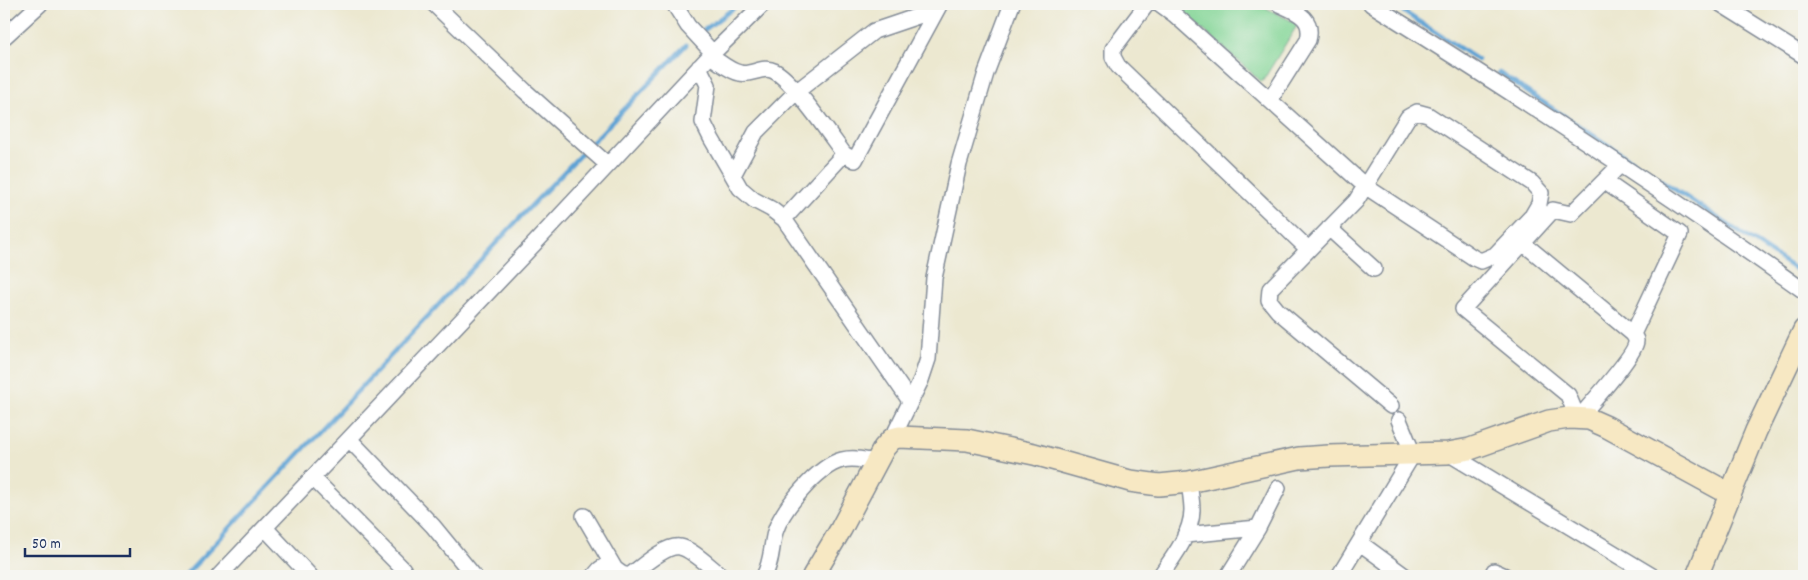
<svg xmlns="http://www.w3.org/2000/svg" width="1808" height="580" viewBox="0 0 1808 580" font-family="Dekko,sans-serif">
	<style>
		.green { fill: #84d697; stroke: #50827a }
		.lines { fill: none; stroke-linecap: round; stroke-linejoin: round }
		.stream { stroke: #5ea3d4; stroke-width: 4.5 }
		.street-casing { stroke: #848c97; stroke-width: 18 }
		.secondary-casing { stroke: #848c97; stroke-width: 24 }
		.street { stroke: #fff; stroke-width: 15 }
		.secondary { stroke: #f7e8c3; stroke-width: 21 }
	</style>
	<rect width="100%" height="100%" fill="#f6f6f2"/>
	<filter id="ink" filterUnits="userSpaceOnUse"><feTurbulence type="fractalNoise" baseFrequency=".02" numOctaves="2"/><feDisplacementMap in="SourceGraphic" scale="10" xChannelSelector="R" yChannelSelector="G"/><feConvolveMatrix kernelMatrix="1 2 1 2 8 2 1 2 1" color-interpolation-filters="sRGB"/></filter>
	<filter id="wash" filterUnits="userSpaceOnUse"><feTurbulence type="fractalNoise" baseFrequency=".0096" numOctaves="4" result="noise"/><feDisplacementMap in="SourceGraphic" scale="20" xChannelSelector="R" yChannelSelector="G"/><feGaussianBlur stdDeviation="1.12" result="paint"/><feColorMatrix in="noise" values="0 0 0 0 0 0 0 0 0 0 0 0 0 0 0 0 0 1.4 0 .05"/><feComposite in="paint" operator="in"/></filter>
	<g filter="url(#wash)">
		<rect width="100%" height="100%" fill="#ece8d0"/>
		<!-- green -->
		<path class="green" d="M1174,4h84l40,20 -36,58z"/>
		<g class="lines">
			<!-- stream -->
			<path class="stream" d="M1404,12l74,48
				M703,31l36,-27
				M1499,73l305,202
				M185,576l343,-367 158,-164"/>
		</g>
	</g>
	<g filter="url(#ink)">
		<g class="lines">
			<!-- street casing -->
			<g class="street-casing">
				<path id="street" d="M434,4l91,87 83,74
					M674,4l14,22 25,27
					M1147,4l-34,45v8l5,9 190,183
					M1160,4l15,11 190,171 109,72 7,3 14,-6 37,-39 7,-12 2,-11 -9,-10 -104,-68 -11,-3 -9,5 -52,84 -86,88 -1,11 9,11 113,95
					M1371,4c147,92 293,187 433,287
					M1721,4l83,52
					M4,37l36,-33
					M710,56c9,5 19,15 30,17 11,3 23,-8 34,-2 19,9 56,64 70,83l11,6 85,-156
					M699,67l9,18 -5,37 8,16 29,50 14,12 17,9 13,10 126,182
					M1270,100l38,-60c6,-23 -12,-28 -29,-36
					M733,175l23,-43 40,-40 78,-61 62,-21
					M1604,181l76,53 -47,100
					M784,219l60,-65
					M1329,228l45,41
					M1523,243l110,91c1,2 3,4 3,7 1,12 -48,66 -58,78l-10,-24 -105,-86 90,-99 18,4 49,-49
					M349,439l84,87 41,50
					M892,439l29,-59 7,-21 6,-81 25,-114 27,-91 26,-69
					M1448,453l204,123
					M312,477l91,92
					M584,516l31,53 7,5 7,2c11,-8 37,-32 51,-29 12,2 31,21 42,29
					M265,528l45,48
					M1185,535l73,-7
					M1360,543l45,33
					M1494,571l11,5
					M219,576l315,-332 176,-188 53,-52
					M594,576l6,-7 11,-7
					M764,576c8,-14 7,-29 11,-44 7,-23 43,-66 67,-72 12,-3 23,0 35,2
					M1160,576c13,-18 32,-43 32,-66 0,-9 -2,-19 -3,-28
					M1228,576l30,-48 20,-40
					M1339,576l74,-122 -14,-34"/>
			</g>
			<!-- secondary casing -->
			<g class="secondary-casing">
				<path id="secondary" d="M813,576l28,-47 43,-81 8,-9 7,-2 68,3 67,14 96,27 29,4 30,-3 110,-24 30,-2 119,-3 22,-4 79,-28 20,-3 20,1 18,8 123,67
					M1697,576l59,-145 48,-101"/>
			</g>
			<!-- street -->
			<use href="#street" class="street"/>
			<!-- secondary -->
			<use href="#secondary" class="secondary"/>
		</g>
	</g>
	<!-- margin -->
	<rect width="1808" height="580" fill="none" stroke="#f6f6f2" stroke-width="20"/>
	<!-- scale -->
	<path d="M25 548v8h105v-8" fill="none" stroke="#1b2f5e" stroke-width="2.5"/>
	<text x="32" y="548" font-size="15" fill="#1b2f5e" stroke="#f6f6f2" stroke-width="4" paint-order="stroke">50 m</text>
</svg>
